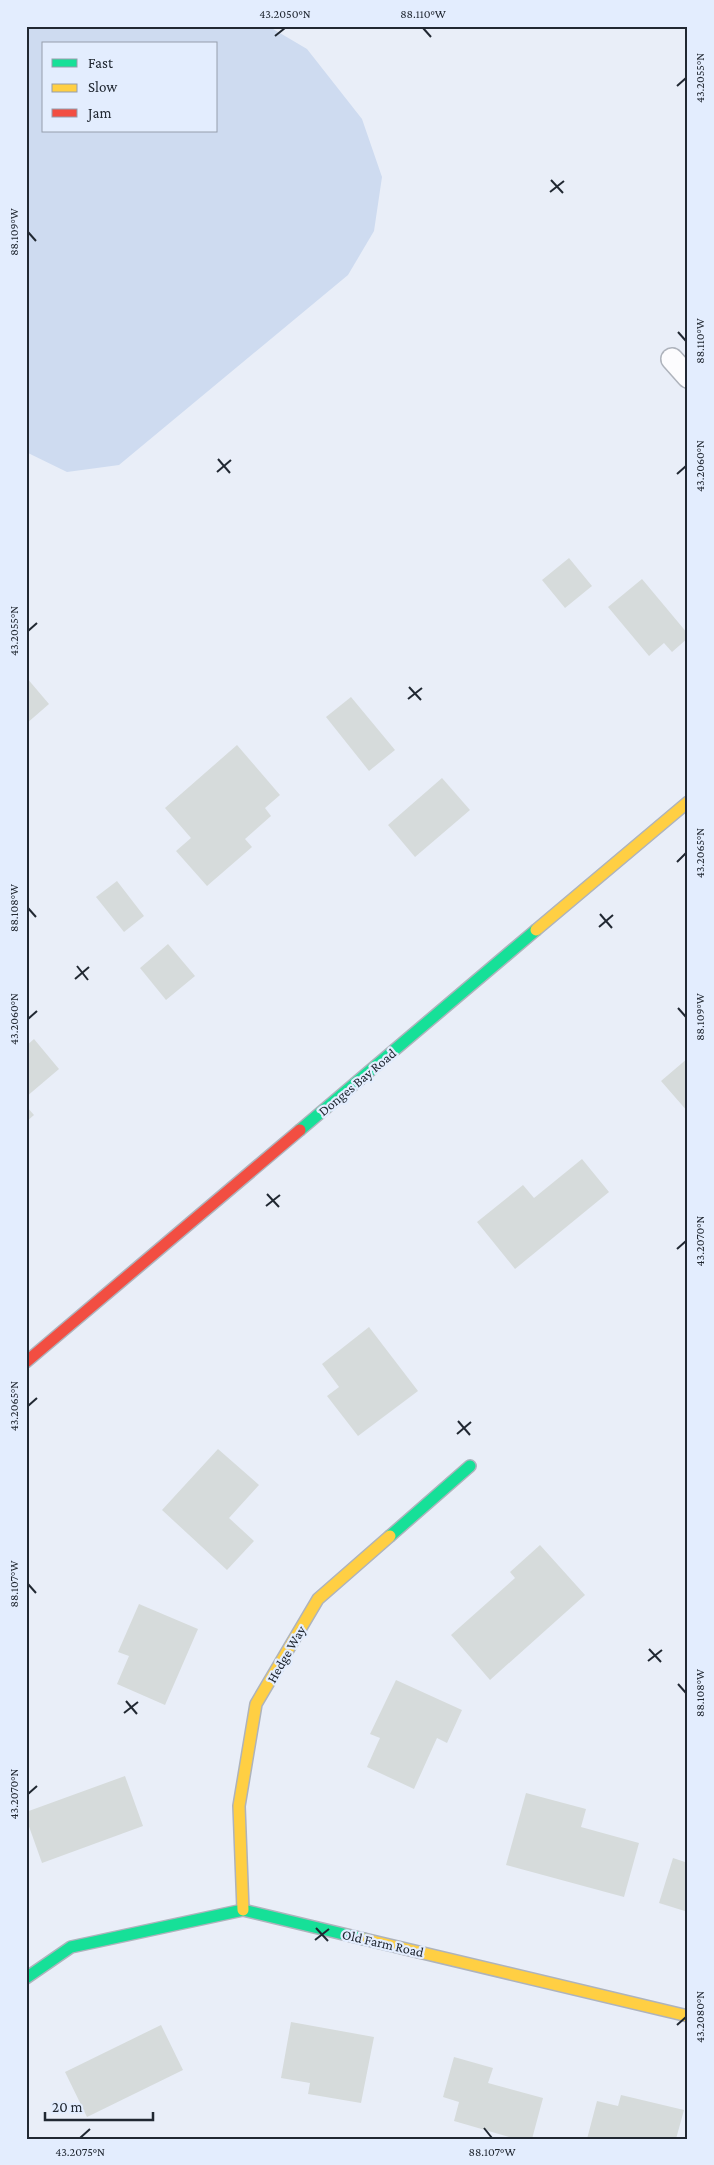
<svg xmlns="http://www.w3.org/2000/svg" width="714" height="2165" viewBox="0 0 714 2165" font-family="'Crimson Pro',serif">
	<style>
		.green { fill: #cedbf0; fill-rule: evenodd }
		.building { fill: #d6dbdb }
		.lines { fill: none; stroke-linecap: round; stroke-linejoin: round }
		.lane-casing { stroke: #aeb3bc; stroke-width: 24 }
		.fast-casing { stroke: #aeb3bc; stroke-width: 14 }
		.slow-casing { stroke: #aeb3bc; stroke-width: 14 }
		.jam-casing { stroke: #aeb3bc; stroke-width: 14 }
		.lane { stroke: #fcfcfe; stroke-width: 21 }
		.fast { stroke: #16e098; stroke-width: 11 }
		.slow { stroke: #ffcf43; stroke-width: 11 }
		.jam { stroke: #f24e42; stroke-width: 11 }
		.ticks { fill: none; stroke: #212832; stroke-width: 2 }
		.labels { text-anchor: middle; dominant-baseline: central; stroke-width: 4.5; stroke-linejoin: round; paint-order: stroke }
		.street-label { font-size: 14px; fill: #212832; stroke: #e3edfe }
		.neatline { fill: none; stroke: #212832; stroke-width: 2 }
		.ticks-label { font-size: 12px; text-anchor: middle; fill: #212832 }
	</style>
	<rect width="100%" height="100%" fill="#e9eef8"/>
	<!-- green -->
	<path class="green" d="M26,26h242l39,23 55,70 20,58 -8,54 -26,44 -229,190 -52,7 -41,-20zM44,44h172v87h-172z"/>
	<!-- building -->
	<path class="building" d="M569,558l23,28 -27,22 -23,-28z
		M642,579l46,55v4l-16,14 -8,-9 -15,13 -41,-49z
		M26,677l23,27 -23,20z
		M351,697l44,53 -26,21 -43,-54z
		M237,745l43,50 -15,13 6,8 -26,23 7,8 -45,39 -31,-35 15,-13 -26,-30z
		M442,778l28,32 -55,47 -27,-32z
		M117,881l27,35 -20,16 -28,-35z
		M168,944l27,32 -29,24 -26,-32z
		M34,1039l25,30 -33,28v-51z
		M688,1058v54l-27,-31z
		M26,1106l8,9 -8,7z
		M582,1159l27,33 -94,77 -38,-47 46,-37 11,13z
		M369,1327l49,64 -60,45 -31,-40 12,-9 -17,-23z
		M218,1449l41,36 -30,33 25,23 -27,29 -65,-60z
		M540,1545l45,50 -95,85 -39,-45 64,-57 -5,-6z
		M139,1604l59,25 -33,76 -48,-21 12,-28 -11,-4z
		M396,1680l66,30 -15,33 -10,-5 -23,51 -47,-22 13,-29 -10,-4z
		M125,1776l18,50 -101,37 -16,-45v-6z
		M526,1793l60,16 -5,18 58,16 -15,54 -118,-32z
		M673,1858l15,5v49l-29,-9z
		M291,2022l83,15 -13,66 -53,-9 2,-11 -29,-5z
		M161,2025l22,45 -96,47 -22,-45z
		M454,2057l39,11 -5,15 55,15 -11,41h-16l-62,-18 5,-19 -16,-5z
		M621,2095l63,15 -8,29h-89l10,-38 21,5z"/>
	<g class="lines">
		<!-- lane casing -->
		<g class="lane-casing">
			<path id="lane" d="M672,359l16,18"/>
		</g>
		<!-- fast casing -->
		<g class="fast-casing">
			<path id="fast" d="M300,1130l236,-200
				M390,1536l80,-70
				M26,1978l45,-31 172,-37 121,29"/>
		</g>
		<!-- slow casing -->
		<g class="slow-casing">
			<path id="slow" d="M536,930l152,-128
				M243,1910l-4,-104 17,-102 62,-105 72,-63
				M364,1939l324,77"/>
		</g>
		<!-- jam casing -->
		<g class="jam-casing">
			<path id="jam" d="M26,1362l274,-232"/>
		</g>
		<!-- lane -->
		<use href="#lane" class="lane"/>
		<!-- fast -->
		<use href="#fast" class="fast"/>
		<!-- slow -->
		<use href="#slow" class="slow"/>
		<!-- jam -->
		<use href="#jam" class="jam"/>
	</g>
	<!-- ticks -->
	<path class="ticks" d="M423,28l8,9M275,36l10,-8M677,86l9,-8M551,180l12,13M550,192l14,-11M28,232l8,9M678,332l8,9M218,459l12,14M217,472l14,-12M677,474l9,-8M28,631l9,-8M409,687l12,13M408,699l14,-11M677,862l9,-9M28,908l8,9M600,914l12,14M599,927l14,-12M77,966l11,14M75,979l14,-12M678,1008l8,9M28,1019l9,-8M267,1194l12,13M266,1206l14,-11M677,1249l9,-8M28,1406l9,-8M458,1421l12,14M457,1434l14,-12M28,1584l8,9M649,1649l12,13M648,1661l14,-11M678,1684l8,9M126,1701l11,13M124,1713l14,-11M28,1794l9,-8M316,1928l12,13M315,1940l14,-11M677,2025l9,-8M484,2128l8,10M80,2138l10,-9"/>
	<g class="labels">
		<!-- street labels -->
		<g class="street-label">
			<text transform="translate(357 1082) rotate(-40)">Donges Bay Road</text>
			<text transform="translate(286 1654) rotate(-60)">Hedge Way</text>
			<text transform="translate(383 1943) rotate(13)">Old Farm Road</text>
		</g>
	</g>
	<!-- border -->
	<rect width="714" height="2165" fill="none" stroke="#e3edfe" stroke-width="55"/>
	<!-- legend -->
	<rect x="42" y="42" width="175" height="90" fill="#e3edfe" stroke="#959eac"/>
	<rect x="52" y="59" width="25" height="8" fill="#16e098" stroke="#959eac"/>
	<text x="88" y="68" font-size="15" fill="#212832">Fast</text>
	<rect x="52" y="84" width="25" height="8" fill="#ffcf43" stroke="#959eac"/>
	<text x="88" y="92" font-size="15" fill="#212832">Slow</text>
	<rect x="52" y="109" width="25" height="8" fill="#f24e42" stroke="#959eac"/>
	<text x="88" y="118" font-size="15" fill="#212832">Jam</text>
	<!-- scale -->
	<path d="M45 2112v8h108v-8" fill="none" stroke="#212832" stroke-width="2.5"/>
	<text x="52" y="2112" font-size="15" fill="#212832" stroke="#e3edfe" stroke-width="4" paint-order="stroke">20 m</text>
	<rect x="28" y="28" width="658" height="2110" class="neatline"/>
	<g class="ticks-label">
		<text x="285" y="18">43.2050°N</text>
		<text x="423" y="18">88.110°W</text>
		<text transform="translate(700 78) rotate(-90)" y="4">43.2055°N</text>
		<text transform="translate(14 232) rotate(-90)" y="4">88.109°W</text>
		<text transform="translate(700 341) rotate(-90)" y="4">88.110°W</text>
		<text transform="translate(700 466) rotate(-90)" y="4">43.2060°N</text>
		<text transform="translate(14 631) rotate(-90)" y="4">43.2055°N</text>
		<text transform="translate(700 853) rotate(-90)" y="4">43.2065°N</text>
		<text transform="translate(14 908) rotate(-90)" y="4">88.108°W</text>
		<text transform="translate(700 1017) rotate(-90)" y="4">88.109°W</text>
		<text transform="translate(14 1019) rotate(-90)" y="4">43.2060°N</text>
		<text transform="translate(700 1241) rotate(-90)" y="4">43.2070°N</text>
		<text transform="translate(14 1406) rotate(-90)" y="4">43.2065°N</text>
		<text transform="translate(14 1584) rotate(-90)" y="4">88.107°W</text>
		<text transform="translate(700 1693) rotate(-90)" y="4">88.108°W</text>
		<text transform="translate(14 1794) rotate(-90)" y="4">43.2070°N</text>
		<text transform="translate(700 2017) rotate(-90)" y="4">43.2080°N</text>
		<text x="80" y="2156">43.2075°N</text>
		<text x="492" y="2156">88.107°W</text>
	</g>
</svg>
